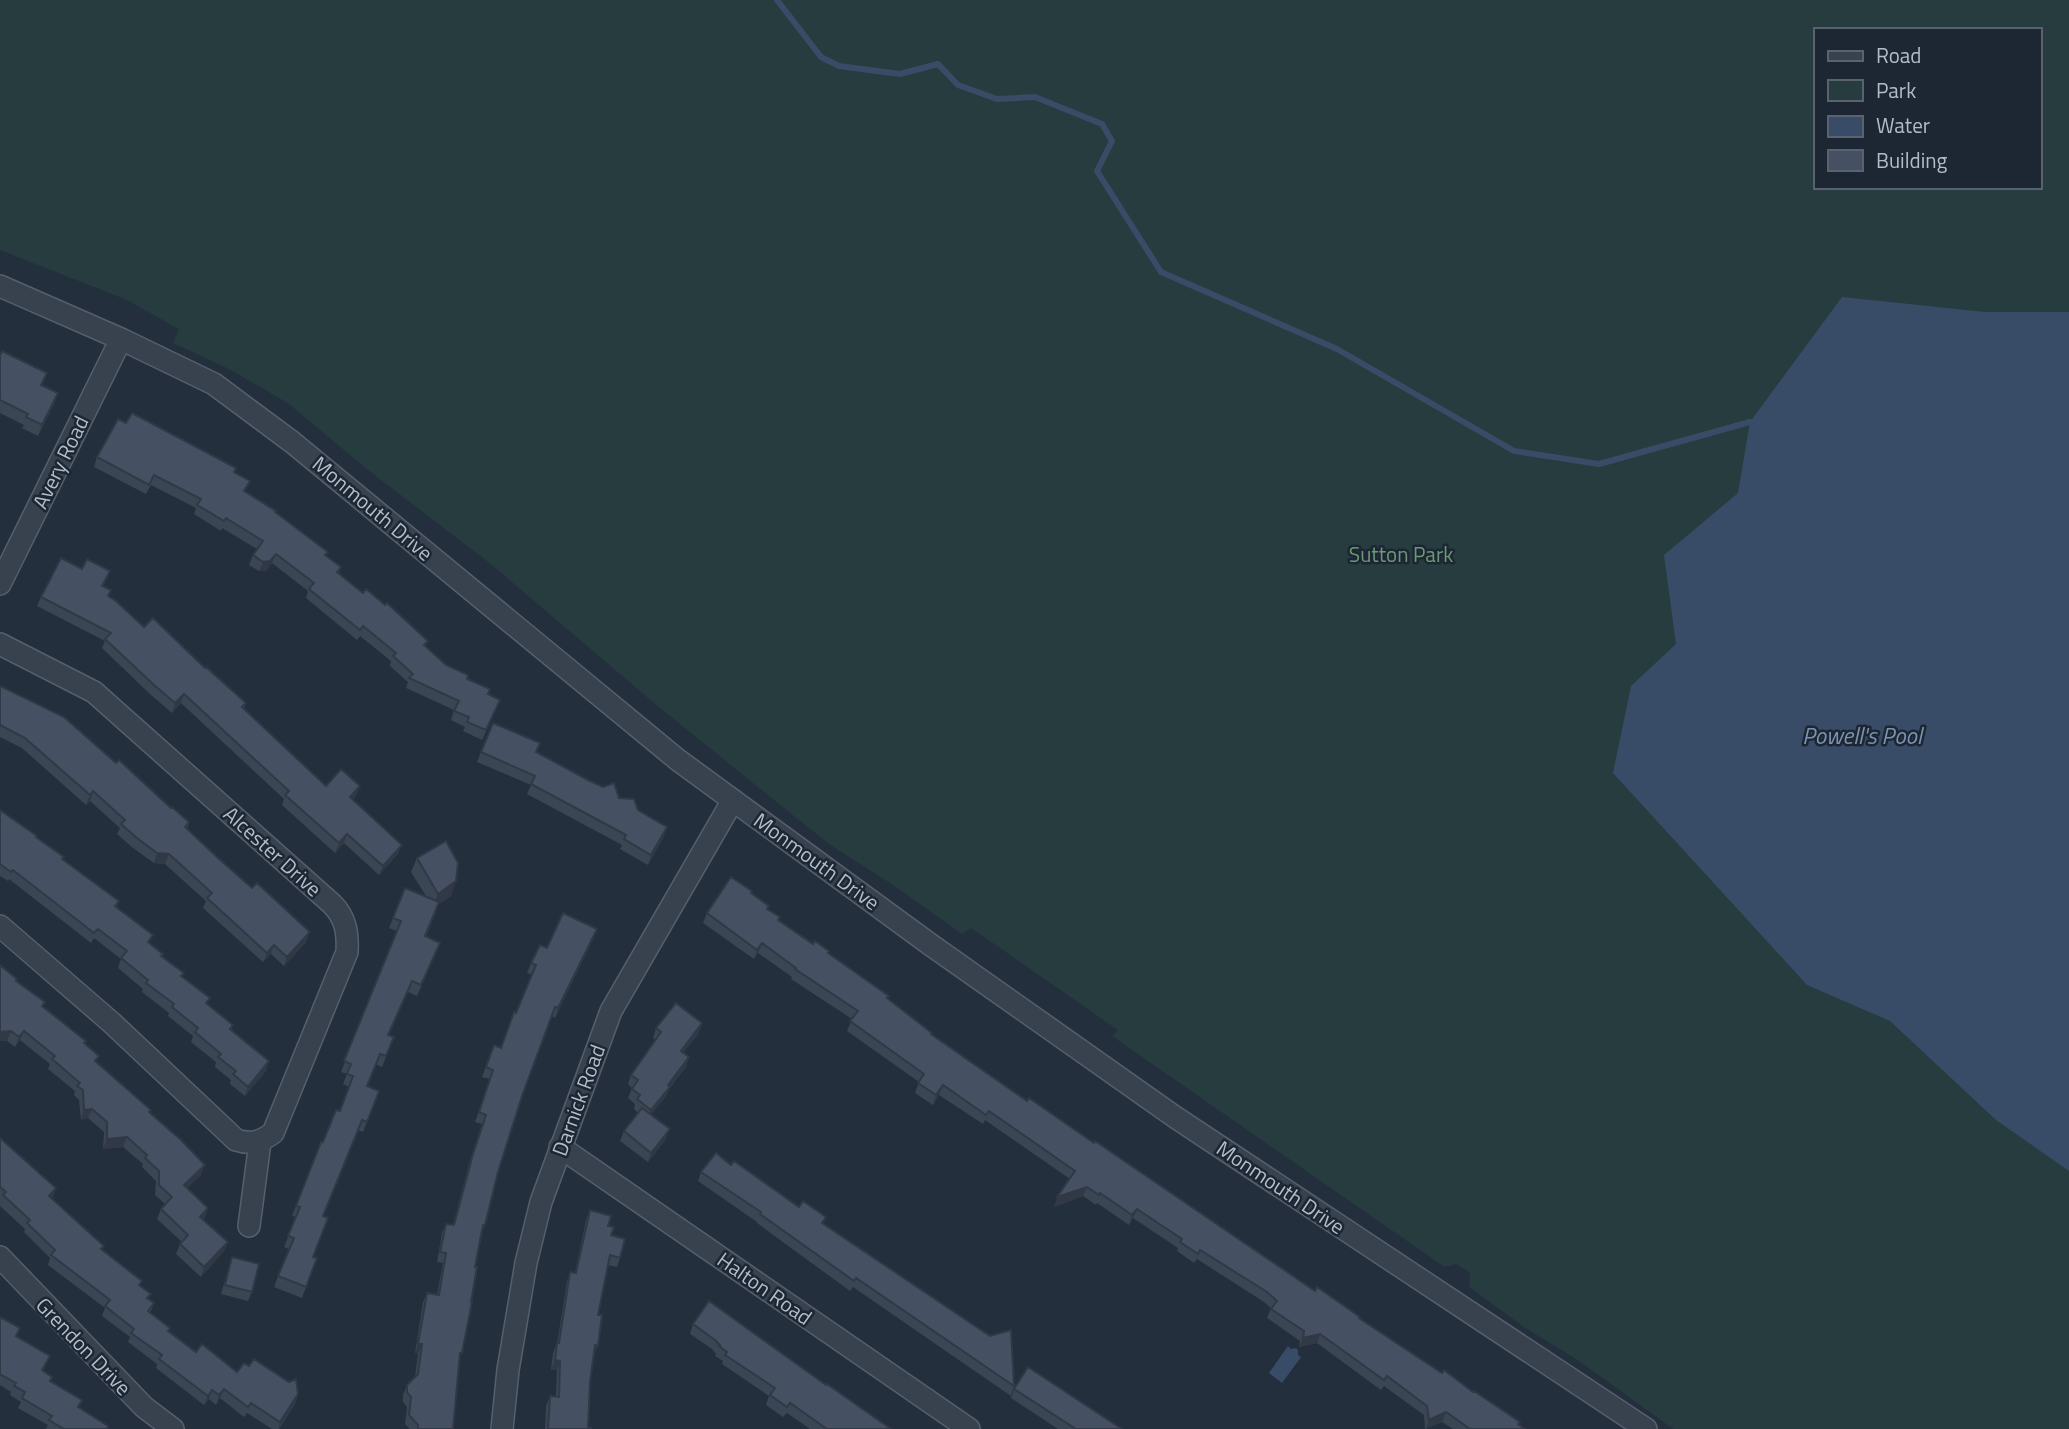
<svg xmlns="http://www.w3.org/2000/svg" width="2069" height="1429" viewBox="0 0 2069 1429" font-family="'Titillium Web',sans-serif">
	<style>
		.green { fill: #263c3f; fill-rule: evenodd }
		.water { fill: #394c67 }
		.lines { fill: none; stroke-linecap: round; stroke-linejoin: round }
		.stream { stroke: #394c67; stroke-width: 6 }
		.minor-casing { stroke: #565f6c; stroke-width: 24 }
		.minor { stroke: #38414e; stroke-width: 21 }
		.wall { fill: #3b4654 }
		.shaded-wall { fill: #303945 }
		.building { fill: #455162; stroke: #303945; stroke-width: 2 }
		.labels { text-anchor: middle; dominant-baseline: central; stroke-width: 5; stroke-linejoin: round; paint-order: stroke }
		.street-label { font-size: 21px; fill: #b4bcc9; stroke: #1d2633 }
		.park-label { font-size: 21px; fill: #6b9a76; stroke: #1d2633 }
		.water-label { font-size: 23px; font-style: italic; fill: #7c92b1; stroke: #1d2633 }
	</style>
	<rect width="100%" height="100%" fill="#242f3e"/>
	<!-- green -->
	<path class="green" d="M0,0h2069v1429h-396l-94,-68 -55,-34 -55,-40 1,-14 -15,-10 -3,3h-9l-331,-230 6,-6 -147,-102 -9,6 -69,-49 -64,-41 -50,-40 -125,-101 -162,-138 -124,-95 -79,-66 -58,-34 -58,-27 6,-14 -52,-29 -127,-50zM1815,30h224v157h-224z"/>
	<!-- water -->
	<path class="water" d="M1842,297l143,15h84v859l-73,-51 -106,-99 -83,-36 -194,-212 18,-87 45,-42 -12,-89 74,-62 12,-71z
		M1288,1346l3,3 5,-1 2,2v5l3,2 -19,26 -13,-10z"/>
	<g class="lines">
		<!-- stream -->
		<path class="stream" d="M777,0l44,57 18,9 61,8 38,-10 20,21 39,14 38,-2 67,27 10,17 -15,30 64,101 176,77 177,102 85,13 151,-42"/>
		<!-- minor casing -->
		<g class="minor-casing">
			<path id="minor" d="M0,286l121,53 93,45 78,58 386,318 253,185 244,172 471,312
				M0,584l121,-245
				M0,644l94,48 238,212c14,14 16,29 15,48l-74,181c-13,9 -21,12 -37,7l-124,-117 -112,-97
				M560,1147l409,282
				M249,1226l11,-84
				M0,1257l144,150 29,22
				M502,1429l6,-59 18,-107 15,-61 70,-191 122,-211"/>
		</g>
		<!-- minor -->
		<use href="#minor" class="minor"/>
	</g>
	<!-- wall -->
	<path class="wall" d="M0,355l42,30 16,8 -4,11 -16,32 -16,-8 2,-3 -24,-12z
		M126,423l110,45 -1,4 11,20 29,21 53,39 -2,4 15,11 -2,7 89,67 -2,5 20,19 42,29 8,16 -14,30 -19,-9 2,-4 -14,-7 3,-10 -48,-22 2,-6 -18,-16 1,-5 -31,-25 -3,4 -51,-42 2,-7 -36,-28 -6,8h-7l-10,-6 4,-10 4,-6 -35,-21 -1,3 -27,-17 2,-6 -45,-23 -5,9 -52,-27 3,-10z
		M82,569l28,2 -7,16 6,10 35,30 61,41 41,35 -2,6 82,77h34l-4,9 -4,5 46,54 -19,21 -35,-32 -9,10 -53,-48 2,-6 -103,-96 -9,10 -21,-18 -49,-47 3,-7 -68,-35 4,-9z
		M0,686l116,77 73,59 -2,7 119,113 -22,24 -13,-12 -8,8 -60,-54 3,-7 -41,-37 -11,-1 -21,-15 -16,-14 3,-6 -30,-27 -4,4 -64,-57 -22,-11z
		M481,752l56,1 82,45 19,12 26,26 -16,29 -28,-16 2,-4 -95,-51 4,-9 -54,-23z
		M0,810l37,27 26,23 56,41 -2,6 33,37 13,10 -1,3 20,20 25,28 26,20 -2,5 38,31 -3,10 -21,25 -15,-12 1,-4 -16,-13 1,-5 -25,-20 2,-6 -25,-20 1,-3 -27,-21 1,-3 -25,-21 3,-9 -27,-21 -3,5 -82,-64 -1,2 -8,-5z
		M417,858l39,23 -5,15 -12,8 -13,33 14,6 -4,10 -19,43 -9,-4 -19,43 5,2 -12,30 -6,-3 -8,22 11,5 -16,41 -5,-2 -35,86 -10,41 4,1 -15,40 -28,-11 15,-38 -5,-2 12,-30 -4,-1 29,-74h2l17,-31 9,-24 -6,-3 4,-10 -6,-2 56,-141 -8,-3 16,-40 21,8 -15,-24z
		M752,891l-1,3 17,15 12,8 -1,3 49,33 61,43 -1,3 43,35 96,67 67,42 221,148 44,27 83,55 31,19 52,37h-72l-11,-7 -17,7 -1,-14 -40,-29 -3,4 -64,-47 -18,4 1,-6 -33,-23 4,-10 -7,-6 -67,-43 -3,4 -17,-12 1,-3 -45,-30 -4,7 -32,-22 -1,2 -13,-9 -29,11 16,-28 -85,-59 -2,4 -44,-29 -6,10 -18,-12 4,-11 -72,-51 5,-12 -61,-40 1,-2 -34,-24 -4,6 -51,-36 4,-10z
		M593,939l-38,79 -3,-2 -30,81 -24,75 -16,62 -7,33 -17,95 -5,67h-43l-5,-5 2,-17 -4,-5v-7l4,-10 8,-8 3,-23 -3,-1 8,-51 4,-9 10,2 6,-32 -6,-1 5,-29 4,-9 7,1 16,-61 13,-40 -7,-2 15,-43 -8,-2 12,-32 7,3 31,-73 -5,-2 4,-10 16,-15z
		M16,982l29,20 -2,4 42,38 12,18 54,48 -1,2 51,63 -14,13 21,20 -5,11 25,23 -4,9 -23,26 -25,-23 4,-10 2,-2 -25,-23 4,-10 4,-5 -10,-9 1,-14 -14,-14 1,-3 -20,-17 -20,2 1,-17 -16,-14 -7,2 -2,-20 -5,-5 1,-4 -27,-22 2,-5 -30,-24 -5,7 -8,-6z
		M656,1028l43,5 -16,20 6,4 -3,10 -17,22 -3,7 -15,19 15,24 -18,23 -28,-21 4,-10 14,-18 -4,-4 1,-5 -7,-6 4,-10 -4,-4 3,-9 25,-35 -3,-2z
		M0,1138l56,50 -4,11 52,47 -2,4 38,36 9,14 5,3 -4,10 19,18 27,21 41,20 61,22 -3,10 -16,25h-7l-25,-16 -3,4 -24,-19 -4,7 -7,-6 -5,6 -48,-37 1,-4 -29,-22 2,-5 -28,-21 3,-8 -57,-43 2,-7 -26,-26 1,-3 -25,-23z
		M731,1165l92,59 191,162 -3,10 -158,-109 -3,4 -93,-68v-1l-59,-41 3,-9z
		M590,1210l18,16 12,32 -3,9 -9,-2 -10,50 -4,40h-1l-3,27 -2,46 3,1h-46l1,-23 4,-10 6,1 1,-27h-6l2,-17 4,-9 10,-63 3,-9 5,1 11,-53z
		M232,1257l20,35 -4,9 -27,-7z
		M0,1317l17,19 33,20 -7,15 9,6 -1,4 28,27 29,18 -1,3h-61l2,-4 -30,-17 3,-6 -11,-7 1,-3 -11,-7z
		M693,1324l133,61 65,44h-81l-23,-16 -4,4 -17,-12 3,-9 -47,-32 1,-3 -8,-5 1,-2 -4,-5 -22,-15z
		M1014,1389l108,40h-64l-47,-31z"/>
	<!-- shaded-wall -->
	<path class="shaded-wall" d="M58,393l-4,11 -16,32 4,-11z
		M276,554l-4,9 -6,8h-7l4,-9z
		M184,694l-3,9 -9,10 3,-10z
		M360,786l-4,9 -10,12 4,-10z
		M93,791l-3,10 -4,4 4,-10z
		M667,827l-3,9 -16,29 3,-10z
		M347,834l-3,9 -9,10 4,-10z
		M402,845l-4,9 -19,21 4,-9z
		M157,853l12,1 -4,10 -11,-1z
		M456,881l-5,15 -18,12 5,-14z
		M597,929l-4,10 -38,79 3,-10z
		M310,932l-4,10 -22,24 3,-9z
		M762,943l-4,10 -4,6 3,-9z
		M274,945l-3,9 -8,8 4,-9z
		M702,1023l-3,10 -22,27 4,-9z
		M11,1031l-4,10h-7v-9z
		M24,1031l-4,9 -5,7 4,-10z
		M689,1057l-3,10 -17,22 -3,7 -19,24 4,-10z
		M269,1061l-3,10 -21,25 3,-9z
		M943,1085l-4,10 -6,10 3,-10z
		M92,1109l-4,9 -7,2 3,-10z
		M670,1129l-4,10 -18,23 3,-9z
		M127,1137l-4,10 -20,2 4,-10z
		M205,1165l-4,10 -21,19 4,-9z
		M1087,1187l-4,9 -29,11 3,-10z
		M56,1188l-3,10 -7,8 3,-10z
		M208,1208l-3,10 -8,8 3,-9z
		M1137,1209l-4,9 -4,7 3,-10z
		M228,1242l-4,9 -23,26 3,-10z
		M1320,1334l-3,9 -18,4 4,-9z
		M418,1344h4l-4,10 -3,-1z
		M595,1345l3,1 -4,9h-3z
		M555,1360l5,1 -3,9h-6z
		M224,1389l-4,9 -4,7 3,-10z
		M212,1390l-3,9 -5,6 4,-9z
		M298,1394l-3,10 -17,25 2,-7z
		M1446,1412l-4,10 -16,7 3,-9z"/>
	<!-- building -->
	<path class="building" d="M2,351l45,22 -6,12 17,8 -16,32 -16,-8 2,-3 -28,-14v-45z
		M132,413l104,55 -2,4 16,9 -6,10 32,20 -1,1 53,40 -3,3 16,12 -4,5 26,21 3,-4 19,16 2,-2 41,38 -4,4 22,20 22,10 -1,4 23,10 -2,5 12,6 -14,30 -19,-8 2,-5 -15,-6 5,-10 -50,-23 4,-4 -20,-18 3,-3 -33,-27 -3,4 -51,-41 5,-6 -38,-29 -6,7 -7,1 -10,-7 10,-14 -37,-23 -2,3 -27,-16 4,-6 -47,-24 -5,10 -52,-28 21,-38 8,4z
		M61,558l21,11 5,-10 23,12 -8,15 9,4 -3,6 8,5 28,26 9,-9 52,50 1,-1 40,36 -4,4 84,79 15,-17 19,17 -10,11 52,48 -19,21 -36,-32 -8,9 -54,-48 4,-4 -105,-97 -9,9 -21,-18 -49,-46 6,-6 -70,-36z
		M0,686l64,31 52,46 3,-3 52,48 1,-1 17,15 -4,5 33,31 34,30 5,-5 53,49 -23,25 -13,-12 -7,8 -60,-55 5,-5 -43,-39 -12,-1 -20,-15 -16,-14 4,-4 -32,-29 -3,4 -65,-57 -25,-13z
		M493,723l47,20 -4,9 52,28 15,7 11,-4 5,15 15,1 4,11 29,17 -16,28 -27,-16 2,-4 -95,-51 4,-8 -54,-24z
		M0,810l37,26 -1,1 28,20 -2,2 57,42 -4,5 38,29 -5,7 15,12 -2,2 23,17 -3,3 29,22 -4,5 27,22 -3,4 39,32 -21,26 -15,-13 3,-3 -18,-14 3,-3 -26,-22 3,-4 -26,-21 2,-3 -28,-21 2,-3 -27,-22 6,-7 -29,-22 -4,4 -81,-63 -2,2 -11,-8z
		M446,841l12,22 -2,18 -18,13 -21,-36z
		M731,877l21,14 -1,2 18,13 -2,3 13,8 -2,3 35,24 2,-3 14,10 -1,2 61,43 -2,2 45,35 -1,1 96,67 2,-3 65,45 1,-2 220,150 2,-4 43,30 -1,1 83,55 2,-3 29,22 1,-1 46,31 -2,2 7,5h-55l-24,-17 -17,8 -2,-14 -40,-30 -3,4 -64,-46 -17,4 1,-7 -33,-22 6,-8 -10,-9 -67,-42 -2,4 -18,-12 2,-3 -45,-30 -5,6 -32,-22 -1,2 -12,-8 -30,10 18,-26 -86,-60 -3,4 -43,-30 -7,10 -18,-12 6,-9 -74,-53 8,-10 -63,-42 1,-1 -34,-25 -5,7 -50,-37z
		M405,888l34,14 -14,34 15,7 -19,42 -9,-4 -24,54 6,2 -8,19 -6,-2 -13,32 12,5 -12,31 -5,-2 -39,96 5,2 -15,39 4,1 -11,29 -28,-11 16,-38 -6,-2 12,-29 -4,-1 25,-64h2l13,-32 4,1 13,-35 -6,-2 4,-10 -7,-3 57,-140 -8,-3z
		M563,913l34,16 -39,79 -3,-1 -33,89 -24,76 -13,53h-2l-8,42h2l-6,35h1l-10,51h-2l-7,76h-35v-4l-9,-10 2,-18 -4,-5v-7l11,-11 4,-30h-4l9,-51 12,2 7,-42 -6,-1 6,-28 8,1 19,-71 13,-39 -7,-3 14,-42 -7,-3 8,-22 7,3 13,-36 2,1 20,-48 -5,-2 9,-18 7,3z
		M0,965l17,14 -1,2 29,21 -3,4 44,35 -2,2 15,13 -4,5 56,49 -2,2 32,28 24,25 -21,20 24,23 -8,9 28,25 -24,25 -24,-23 8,-9 -27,-26 11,-12 -13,-12v-14l-14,-13 2,-3 -20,-18 -20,2v-17l-15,-13 -8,1 -1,-20 -6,-4 3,-3 -28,-24 3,-3 -31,-25 -5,6 -8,-6 -11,1z
		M676,1003l26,20 -21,28 8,6 -21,28 2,2 -19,23 -14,-11 3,-4 -8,-6 6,-9 -7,-5 30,-43 -5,-4z
		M642,1108l28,21 -19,24 -27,-22z
		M0,1138l56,50 -7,8 55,50 -3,3 41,32 -3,4 12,9 -4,4 7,5 -6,8 22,17 -2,3 28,21 6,-8 35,28 7,-9 5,3 5,-7 35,23 7,-3 2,15 -18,28 -29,-19 -3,4 -24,-18 -5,6 -7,-5 -4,6 -49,-37 3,-4 -31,-22 3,-4 -29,-23 5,-6 -59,-45 4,-5 -28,-27 3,-3 -27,-25 3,-3 -6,-5z
		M716,1153l15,12 3,-4 65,46 4,-6 23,16 -4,6 168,113 21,-6 3,56 -158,-108 -2,3 -94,-67 1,-2 -60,-40z
		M590,1210l21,6 -3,10 6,1 -3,8 14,4 -5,19 -10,-3 -12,60h4l-4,31 -3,-1 -5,37 -2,46h3v1h-43l2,-33 9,1 1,-36 -5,-1 2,-17h2l11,-71 6,1z
		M232,1257l27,7 -7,28 -27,-7z
		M709,1301l117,84 1,-1 64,45h-64l-37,-26 -3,4 -17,-12 5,-7 -50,-33 2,-3 -8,-6 1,-1 -5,-5 -22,-16z
		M0,1317l20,11 -4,8 34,20 -8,14 10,7 -2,4 32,19 -4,7 30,19 -1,3h-43l-15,-9 3,-4 -30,-18 3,-6 -11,-6 2,-3 -16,-9z
		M1028,1367l94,62h-46l-62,-40z"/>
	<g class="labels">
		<!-- street labels -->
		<g class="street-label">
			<text transform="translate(60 462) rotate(-64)">Avery Road</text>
			<text transform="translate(373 508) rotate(40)">Monmouth Drive</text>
			<text transform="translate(273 851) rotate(42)">Alcester Drive</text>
			<text transform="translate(817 861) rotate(36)">Monmouth Drive</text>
			<text transform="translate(578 1100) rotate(-70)">Darnick Road</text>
			<text transform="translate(1281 1187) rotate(34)">Monmouth Drive</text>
			<text transform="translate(765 1288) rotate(35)">Halton Road</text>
			<text transform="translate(84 1346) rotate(46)">Grendon Drive</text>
		</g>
		<!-- park labels -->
		<g class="park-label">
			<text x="1401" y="554">Sutton Park</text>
		</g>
		<!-- water labels -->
		<g class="water-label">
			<text x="1862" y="735">Powell's Pool</text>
		</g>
	</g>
	<!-- legend -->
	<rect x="1814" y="28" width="228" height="161" fill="#1d2633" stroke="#59626f" stroke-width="2"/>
	<rect x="1828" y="51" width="35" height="10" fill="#38414e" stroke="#59626f" stroke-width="2"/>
	<text x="1876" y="63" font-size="21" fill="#b4bcc9">Road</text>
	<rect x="1828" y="80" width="35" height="21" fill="#263c3f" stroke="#59626f" stroke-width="2"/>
	<text x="1876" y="98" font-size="21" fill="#b4bcc9">Park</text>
	<rect x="1828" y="116" width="35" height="21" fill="#394c67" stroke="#59626f" stroke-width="2"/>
	<text x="1876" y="133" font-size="21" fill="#b4bcc9">Water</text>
	<rect x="1828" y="150" width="35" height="21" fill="#455162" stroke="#59626f" stroke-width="2"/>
	<text x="1876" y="168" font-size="21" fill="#b4bcc9">Building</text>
</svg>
